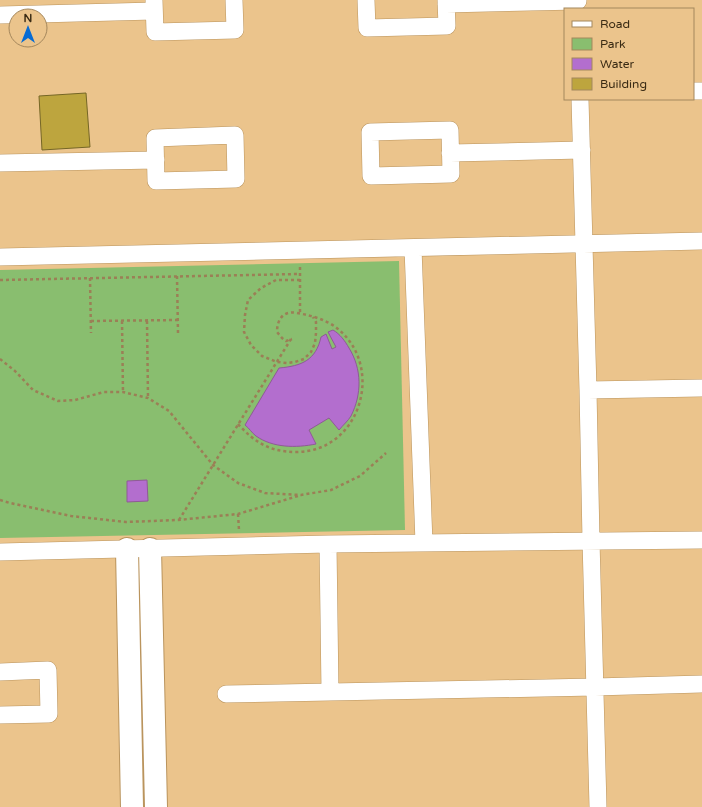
<svg xmlns="http://www.w3.org/2000/svg" width="702" height="807" viewBox="0 0 702 807" font-family="'Varela Round',sans-serif">
	<style>
		.green { fill: #89be6f }
		.water { fill: #b36ece; stroke: #8f5a96 }
		.building { fill: #bda53e; stroke: #756626 }
		.lines { fill: none; stroke-linecap: round; stroke-linejoin: round }
		.minor-casing { stroke: #ba945d; stroke-width: 18 }
		.tertiary-casing { stroke: #ba945d; stroke-width: 24 }
		.path { stroke: #9b7f56; stroke-width: 2.5; stroke-dasharray: 3 3; stroke-linecap: butt }
		.minor { stroke: #fff; stroke-width: 17 }
		.tertiary { stroke: #fff; stroke-width: 22 }
	</style>
	<rect width="100%" height="100%" fill="#ebc48c"/>
	<!-- green -->
	<path class="green" d="M399,261l6,269 -405,8v-268z"/>
	<!-- water -->
	<path class="water" d="M333,330c7,4 12,11 16,18 13,21 13,46 2,68 -3,5 -8,9 -12,14l-10,-12 -20,12 7,14c-20,4 -43,4 -60,-8 -4,-3 -7,-8 -11,-11l34,-57c23,-2 37,-8 42,-31l5,-3 6,15 4,-2 -8,-15z
		M147,480l1,21 -21,1v-21z"/>
	<!-- building -->
	<path class="building" d="M86,93l4,54 -48,3 -3,-54z"/>
	<g class="lines">
		<!-- minor casing -->
		<g class="minor-casing">
			<path id="minor" d="M154,0l1,32 80,-2 -1,-30
				M366,0l1,28 80,-2 -1,-26
				M446,4l132,-3
				M0,15l154,-4
				M693,91h9
				M580,99l8,291 3,150 7,267
				M450,130l1,44 -80,2 -1,-44z
				M235,135l1,44 -80,2 -1,-43z
				M450,153l132,-3
				M0,163l156,-3
				M413,248l11,295
				M0,257l702,-16
				M588,390l114,-2
				M328,544l2,148
				M0,552l328,-8 374,-4
				M0,672l48,-2 1,44 -49,1
				M226,694l369,-7 107,-3"/>
		</g>
		<!-- tertiary casing -->
		<g class="tertiary-casing">
			<path id="tertiary" d="M127,549l5,258
				M150,549l6,258"/>
		</g>
		<!-- path -->
		<path class="path" d="M300,267v46
			M177,276l1,57
			M90,278l1,55
			M0,280l300,-6
			M300,280h-24l-15,8 -13,12 -3,15 -1,17 7,13 11,11 15,6 10,1 8,-1 9,-3 7,-7 4,-9 1,-10v-11l-3,-5
			M91,321l87,-1
			M122,321l1,71
			M147,321l1,77
			M0,359l15,12 18,19 25,11 17,-1 29,-8h19l25,6 21,13 44,54 25,18 27,10 36,2 30,-5 29,-14 26,-23
			M238,424c17,19 33,28 58,28 68,0 91,-93 35,-128 -11,-6 -22,-9 -34,-11 -14,-3 -20,7 -20,19l5,6 4,3 6,-2
			M0,500l10,3 61,13 55,6 52,-2 60,-6 60,-18
			M238,514l1,16
			M179,520l112,-181"/>
		<!-- minor -->
		<use href="#minor" class="minor"/>
		<!-- tertiary -->
		<use href="#tertiary" class="tertiary"/>
	</g>
	<!-- legend -->
	<rect x="564" y="8" width="130" height="92" fill="#ebc48c" stroke="#a4875c"/>
	<rect x="572" y="21" width="20" height="6" fill="#ffffff" stroke="#a4875c"/>
	<text x="600" y="28" font-size="12" fill="#3a2b14">Road</text>
	<rect x="572" y="38" width="20" height="12" fill="#89be6f" stroke="#a4875c"/>
	<text x="600" y="48" font-size="12" fill="#3a2b14">Park</text>
	<rect x="572" y="58" width="20" height="12" fill="#b36ece" stroke="#a4875c"/>
	<text x="600" y="68" font-size="12" fill="#3a2b14">Water</text>
	<rect x="572" y="78" width="20" height="12" fill="#bda53e" stroke="#a4875c"/>
	<text x="600" y="88" font-size="12" fill="#3a2b14">Building</text>
	<!-- north arrow -->
	<g transform="translate(28 28)"><circle r="19" fill="#ebc48c" stroke="#a4875c"/>
	<path d="M0-3L7 15L0 10L-7 15Z" fill="#066bd4"/>
	<text y="-6" font-size="11" font-weight="bold" text-anchor="middle" fill="#3a2b14">N</text>
	</g>
</svg>
